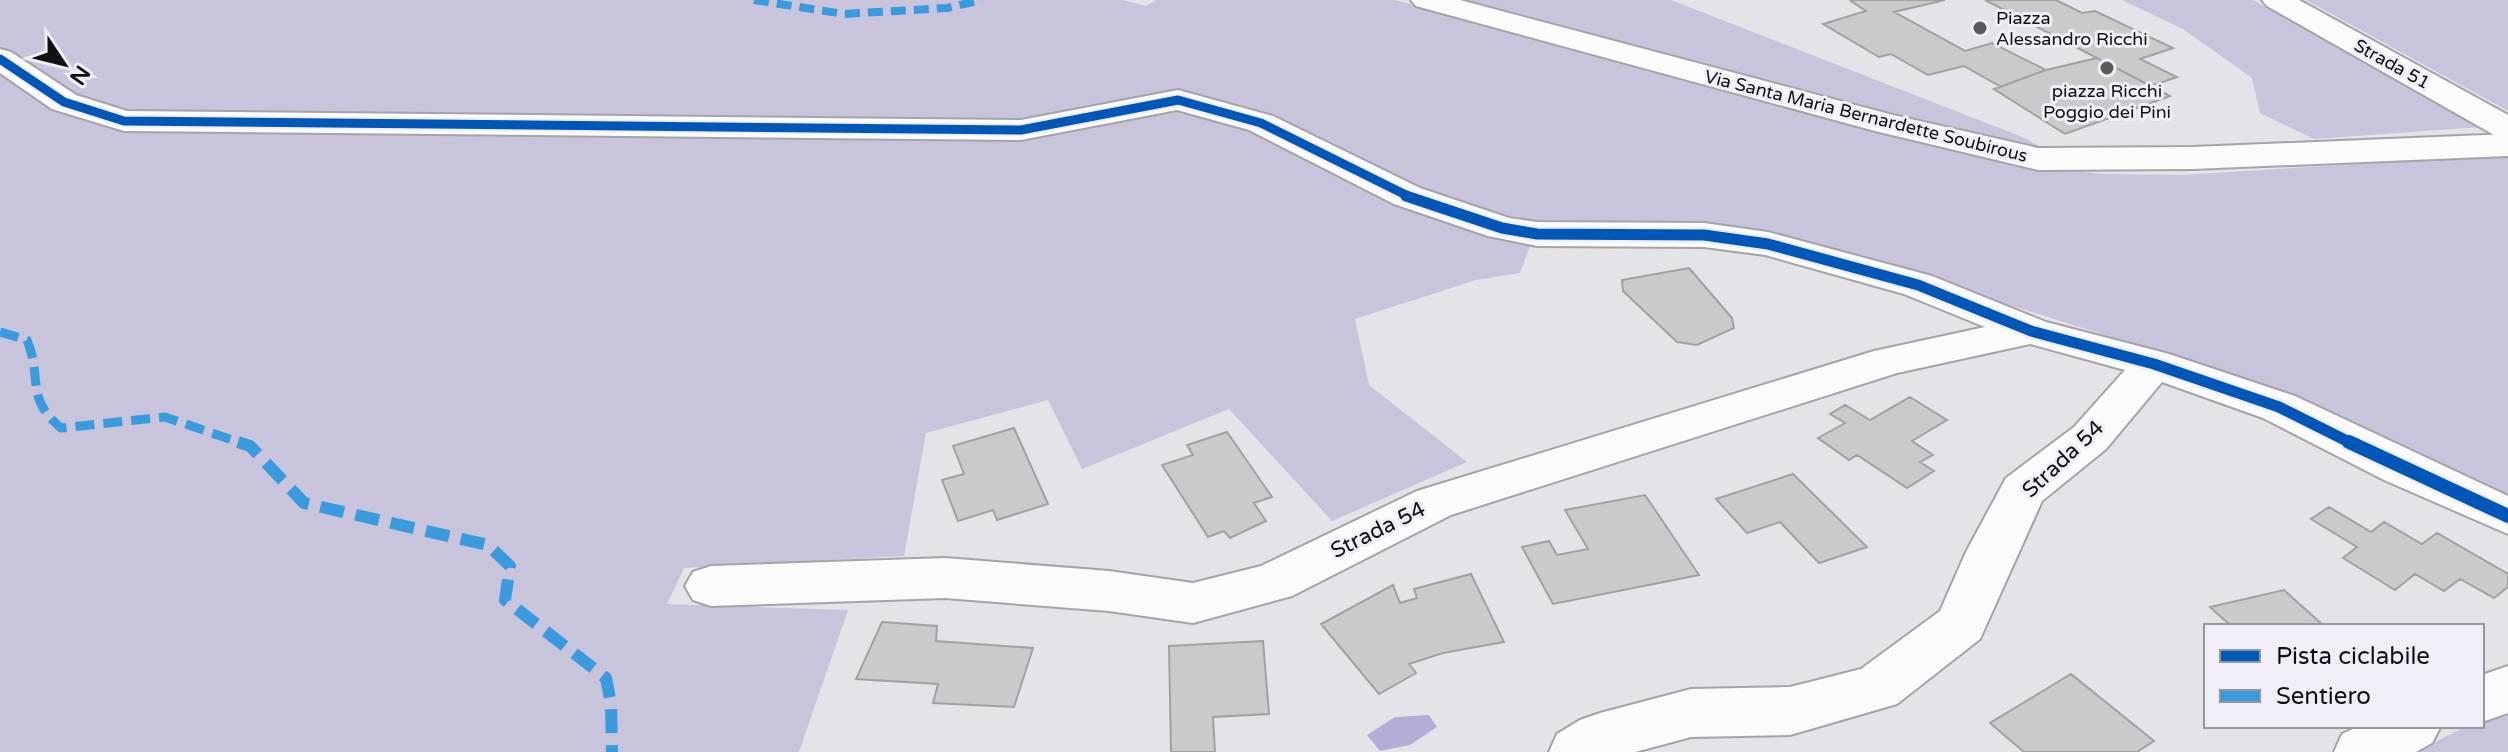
<svg xmlns="http://www.w3.org/2000/svg" width="2508" height="752" viewBox="0 0 2508 752" font-family="'Varela Round',sans-serif">
	<style>
		.green { fill: #c8c4db }
		.water { fill: #b4add6 }
		.building { fill: #cbcaca; stroke: #a2a1a2; stroke-width: 2 }
		.lines { fill: none; stroke-linecap: round; stroke-linejoin: round }
		.street-casing { stroke: #a4a3a7; stroke-width: 4 }
		.secondary-casing { stroke: #a4a3a7; stroke-width: 4 }
		.street { fill: #fbfbfc; fill-rule: evenodd }
		.secondary { fill: #fbfbfc; fill-rule: evenodd }
		.quiet-far2 { stroke: #3a9ade; stroke-width: 8; stroke-dasharray: 15 8; stroke-linecap: butt }
		.quiet-far1 { stroke: #3a9ade; stroke-width: 9; stroke-dasharray: 19 9; stroke-linecap: butt }
		.quiet { stroke: #3a9ade; stroke-width: 12; stroke-dasharray: 24 12; stroke-linecap: butt }
		.cycleway-far2-casing { stroke: #f0eff7; stroke-width: 13 }
		.cycleway-far1-casing { stroke: #f0eff7; stroke-width: 16 }
		.cycleway-casing { stroke: #f0eff7; stroke-width: 19 }
		.cycleway-far2 { stroke: #0057b8; stroke-width: 9 }
		.cycleway-far1 { stroke: #0057b8; stroke-width: 11 }
		.cycleway { stroke: #0057b8; stroke-width: 14 }
		.poi-dot { fill: #5b5a5e; stroke: #f0eff7; stroke-width: 3 }
		.labels { text-anchor: middle; dominant-baseline: central; stroke-width: 6; stroke-linejoin: round; paint-order: stroke }
		.far-poi-label { font-size: 18px; fill: #111114; stroke: #f0eff7; text-anchor: start }
		.far-street-label { font-size: 18px; fill: #111114; stroke: #f0eff7 }
		.street-label { font-size: 22px; fill: #111114; stroke: #f0eff7 }
	</style>
	<rect width="100%" height="100%" fill="#e4e3e8"/>
	<!-- green -->
	<path class="green" d="M0,0h1123l23,6 10,-6h239l297,81 340,86 72,7 78,1 326,-20v350l-366,-158 -211,-67 -104,-29 -290,-25 -17,47 -44,7 -121,39 14,66 98,77 -135,59 -103,-112 -147,60 -34,-69 -122,33 -22,123 -220,12 -17,36 181,6 -49,142h-799z
		M1451,0h220l354,138 28,16 -98,-22 -35,-13 -26,-2z
		M2122,0h131l228,127 -167,12 -54,-26 -8,-35 -69,-49z
		M2306,0h202v111z
		M2508,707v45h-93l52,-26h15v-7z"/>
	<!-- water -->
	<path class="water" d="M1429,715l8,12 -27,18 -30,6 -13,-16 28,-18z"/>
	<!-- building -->
	<path class="building" d="M1945,0l-51,12 71,39 27,-8 54,27 51,-12 -112,-58h71l26,13 13,-2 78,37 -33,11 37,18 -26,9 19,10 -105,38 -71,-45 7,-2 -37,-21 -36,9 -37,-21 -12,3 -56,-33 43,-13 -15,-10 6,-1z
		M2097,58l73,38 -105,38 -71,-45 52,-19z
		M1689,268l43,50 2,10 -37,17 -20,-3 -54,-51 -1,-11z
		M1910,397l37,23 -35,21 21,14 -13,7 14,9 -27,17 -50,-33 -8,5 -31,-22 27,-15 -15,-9 15,-9 25,15z
		M1014,428l34,76 -51,16 -4,-10 -35,11 -16,-41 22,-6 -11,-28z
		M1227,432l45,65 -18,6 12,18 -36,17 -6,-7 -16,6 -46,-72 31,-10 -6,-10z
		M1793,474l74,73 -48,16 -39,-41 -33,11 -31,-34z
		M1645,495l54,80 -146,29 -31,-57 27,-6 8,14 31,-6 -23,-39z
		M2329,507l42,25 13,-10 38,22 15,-11 71,41v13l-14,11 -34,-19 -16,12 -29,-17 -20,16 -52,-32 14,-11 -46,-28z
		M1471,574l33,68 -61,11 -34,11 7,9 -37,21 -58,-70 72,-39 7,18 17,-5 -3,-9z
		M2284,590l40,36h-93l-21,-19z
		M882,622l55,4 -1,15 97,7 -19,59 -81,-4 5,-19 -82,-5z
		M1263,641l6,73 -56,3 2,35h-44l-2,-106z
		M2071,674l83,67 -17,11h-113l-34,-29z"/>
	<g class="lines">
		<!-- street casing -->
		<g class="street-casing">
			<path id="street" d="M1411,0h49l433,115 145,33 155,-1 315,-13v22l-315,13 -155,1 -163,-39 -459,-125z
				M0,49l11,3 65,43 51,16 894,9 157,-30 95,26 147,72 89,30 28,4 167,1 64,9 164,44 114,46 123,32 126,42 213,100v38l-124,-54 -121,-62 -101,-36 -56,67 -64,52 -62,138 -83,65 -107,31 -99,2 -56,15h-86l8,-18 23,-14 20,-7 91,-24 99,-2 71,-18 79,-58 26,-59 40,-74 68,-51 51,-57 -95,-26 -133,29 -446,142 -159,81 -99,27 -84,-12 -164,-13 -234,8 -18,-6 -8,-14 8,-14 18,-6 234,-8 164,13 84,12 68,-17 156,-75 457,-140 111,-24 -81,-33 -139,-39 -61,-8 -167,-1 -49,-10 -94,-32 -145,-74 -72,-20 -156,30 -897,-9 -72,-22 -52,-36z
				M2508,666v47l-26,9v-47z
				M2359,726h82l-9,17 -16,9h-82l8,-18z"/>
		</g>
		<!-- secondary casing -->
		<g class="secondary-casing">
			<path id="secondary" d="M2262,0h37l209,115v24l-12,-3 -229,-130z"/>
		</g>
		<!-- street -->
		<use href="#street" class="street"/>
		<!-- secondary -->
		<use href="#secondary" class="secondary"/>
		<!-- quiet-far2 -->
		<path class="quiet-far2" d="M754,0l90,14 103,-6 35,-8"/>
		<!-- quiet-far1 -->
		<path class="quiet-far1" d="M0,332l27,8c16,38 -3,57 34,88l104,-11 79,27"/>
		<!-- quiet -->
		<path class="quiet" d="M238,442l12,4 54,57 184,42 22,21 -5,34 101,78 5,26 1,48"/>
		<!-- cycleway-far2 casing -->
		<g class="cycleway-far2-casing">
			<path id="cycleway-far2" d="M0,59l64,43 60,19 897,9 157,-30 83,23 151,75"/>
		</g>
		<!-- cycleway-far1 casing -->
		<g class="cycleway-far1-casing">
			<path id="cycleway-far1" d="M1406,196l96,32 35,6 167,1 64,9 150,41 113,46 123,33 125,43 74,37"/>
		</g>
		<!-- cycleway casing -->
		<g class="cycleway-casing">
			<path id="cycleway" d="M2349,442l159,74"/>
		</g>
		<!-- cycleway-far2 -->
		<use href="#cycleway-far2" class="cycleway-far2"/>
		<!-- cycleway-far1 -->
		<use href="#cycleway-far1" class="cycleway-far1"/>
		<!-- cycleway -->
		<use href="#cycleway" class="cycleway"/>
	</g>
	<!-- markers -->
	<g class="poi-dot">
		<circle cx="1980" cy="28" r="8"/>
		<circle cx="2107" cy="68" r="8"/>
	</g>
	<g class="labels">
		<!-- far-poi labels -->
		<g class="far-poi-label">
			<text x="1996" y="18">Piazza<tspan x="1996" dy="21">Alessandro Ricchi</tspan></text>
			<text x="2107" y="91" text-anchor="middle">piazza Ricchi<tspan x="2107" dy="21">Poggio dei Pini</tspan></text>
		</g>
		<!-- far-street labels -->
		<g class="far-street-label">
			<text transform="translate(2392 64) rotate(29)">Strada 51</text>
			<text transform="translate(1866 116) rotate(14)">Via Santa Maria Bernardette Soubirous</text>
		</g>
		<!-- street labels -->
		<g class="street-label">
			<text transform="translate(2063 459) rotate(-43)">Strada 54</text>
			<text transform="translate(1378 530) rotate(-26)">Strada 54</text>
		</g>
	</g>
	<!-- legend -->
	<rect x="2204" y="624" width="280" height="104" fill="#f0eff7" stroke="#97969c" stroke-width="2"/>
	<rect x="2220" y="650" width="40" height="12" fill="#0057b8" stroke="#97969c" stroke-width="2"/>
	<text x="2276" y="664" font-size="24" fill="#111114">Pista ciclabile</text>
	<rect x="2220" y="690" width="40" height="12" fill="#3a9ade" stroke="#97969c" stroke-width="2"/>
	<text x="2276" y="704" font-size="24" fill="#111114">Sentiero</text>
	<!-- north arrow -->
	<g transform="translate(64 64) rotate(125)" stroke="#f0eff7" stroke-width="6" paint-order="stroke">
	<path d="M0-6L14 30L0 20L-14 30Z" fill="#111114"/>
	<text y="-12" font-size="22" font-weight="bold" text-anchor="middle" fill="#111114">N</text>
	</g>
</svg>
